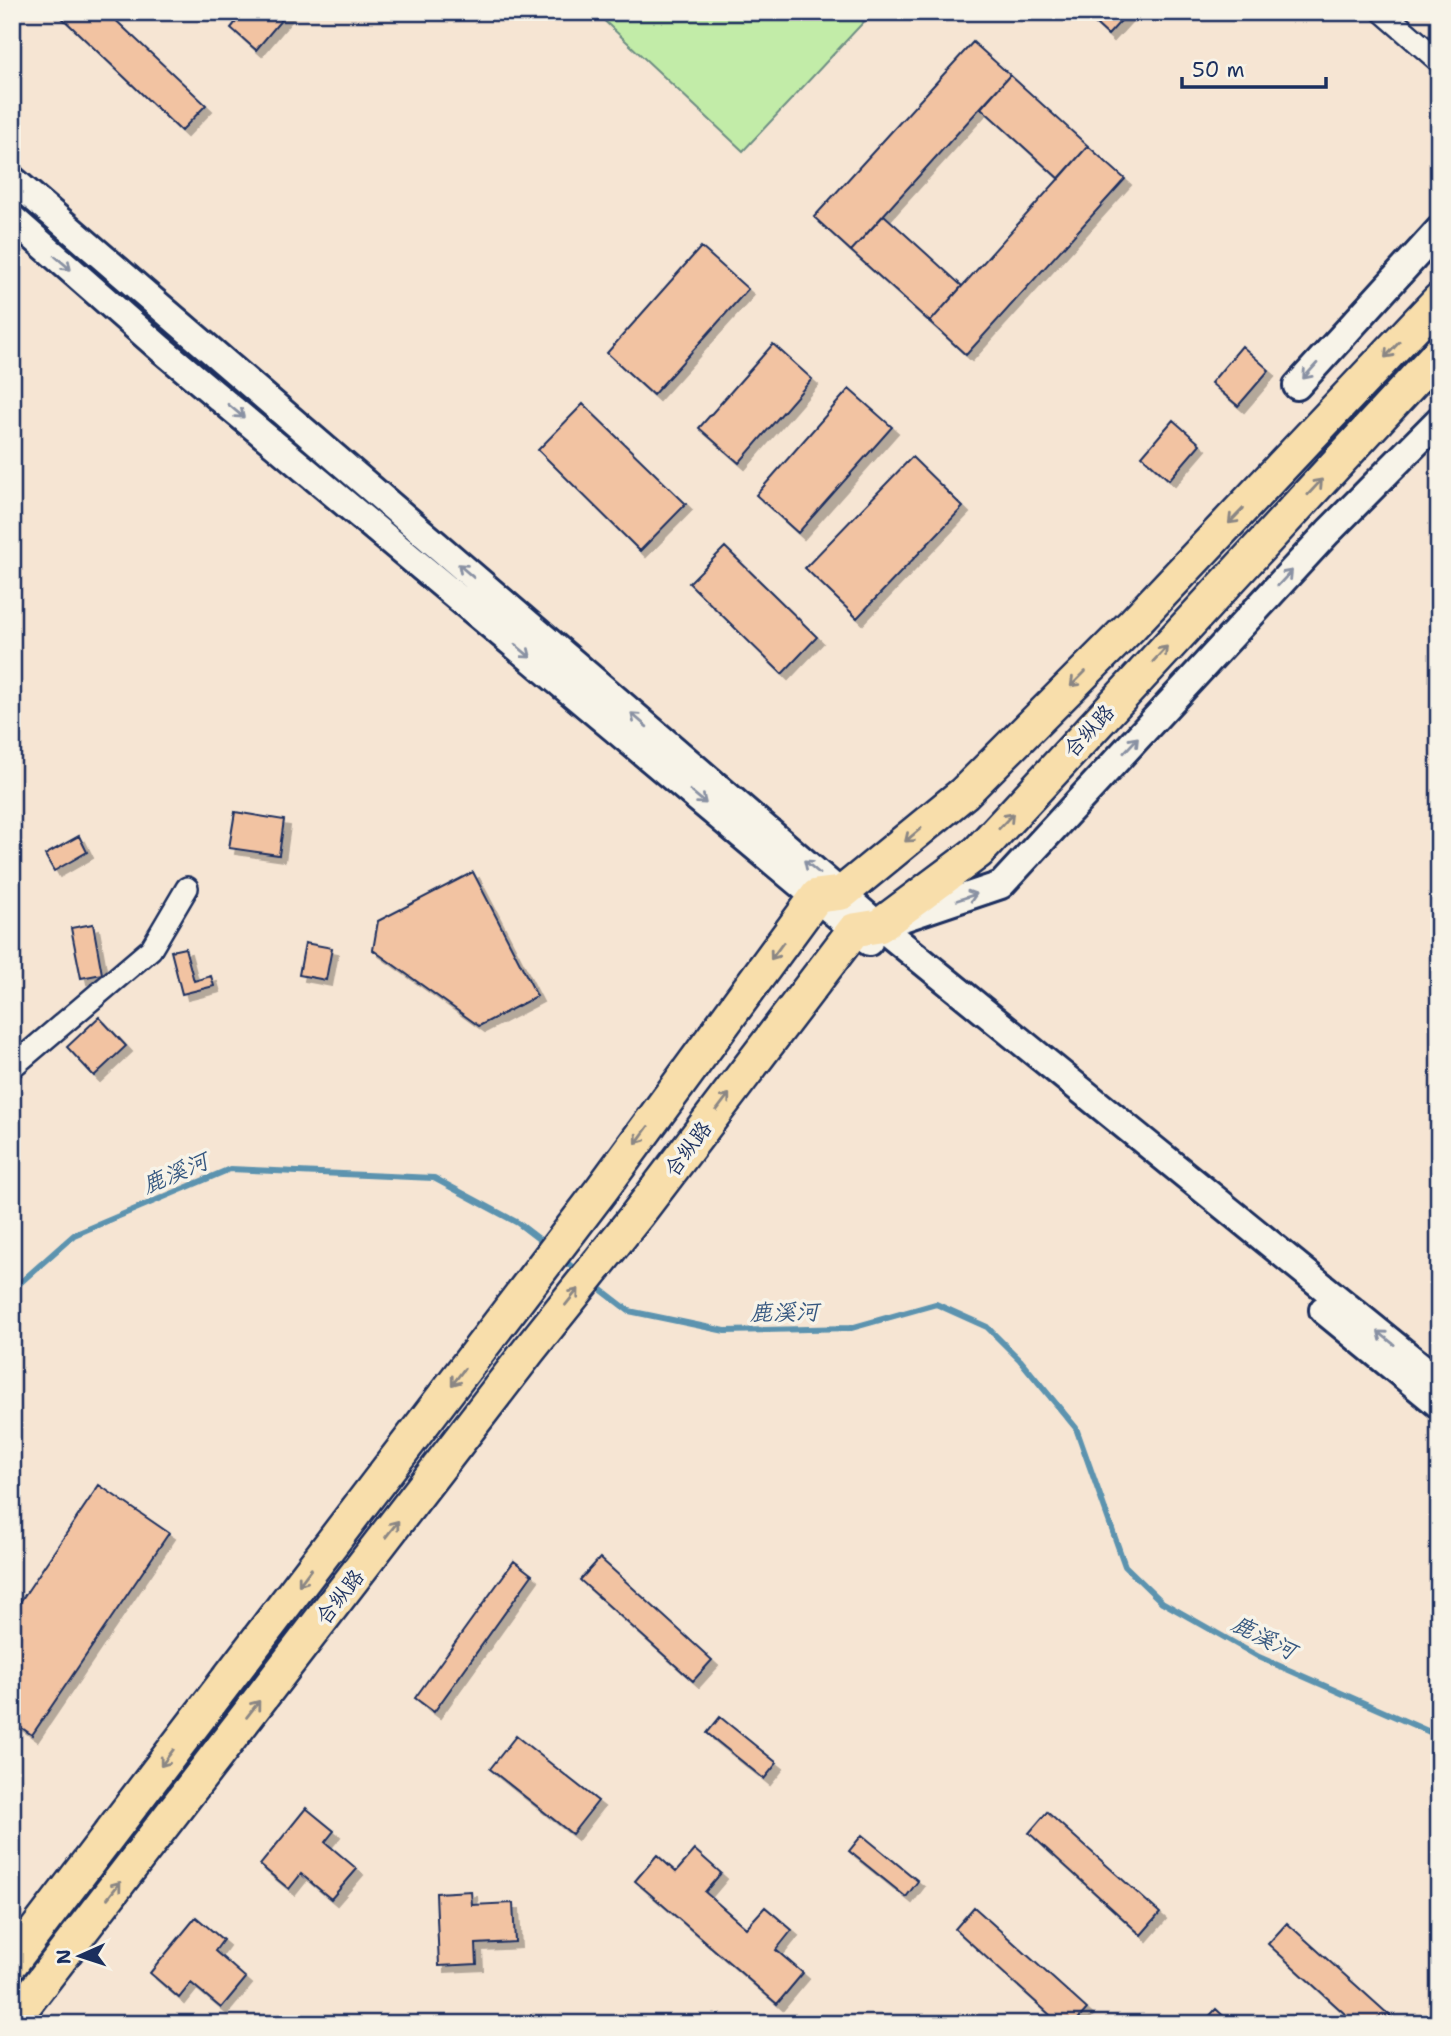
<svg xmlns="http://www.w3.org/2000/svg" width="1451" height="2036" viewBox="0 0 1451 2036" font-family="'Shantell Sans','LXGW WenKai TC',sans-serif">
	<style>
		.green { fill: #c2eca8; stroke: #6e8e83; stroke-width: 2 }
		.lines { fill: none; stroke-linecap: round; stroke-linejoin: round }
		.stream { stroke: #5c93af; stroke-width: 6 }
		.building { fill: #f2c3a2; stroke: #1b2f5e; stroke-width: 2; filter: url(#shadow) }
		.minor-casing { stroke: #1b2f5e; stroke-width: 26 }
		.tertiary-casing { stroke: #1b2f5e; stroke-width: 32 }
		.primary-casing { stroke: #1b2f5e; stroke-width: 38 }
		.minor { stroke: #f7f3e8; stroke-width: 21 }
		.tertiary { stroke: #f7f3e8; stroke-width: 26 }
		.primary { stroke: #f8deab; stroke-width: 33 }
		.oneway { stroke: #8991a3 }
		.oneway2 { stroke: #8a8684 }
		.labels { text-anchor: middle; dominant-baseline: central; stroke-width: 7; stroke-linejoin: round; paint-order: stroke }
		.street-label { font-size: 21px; fill: #1b2f5e; stroke: #f7f3e8 }
		.water-label { font-size: 23px; font-style: italic; fill: #365880; stroke: #f7f3e8 }
	</style>
	<defs>
		<filter id="shadow"><feDropShadow dx="6" dy="6" stdDeviation="0" flood-color="#0004"/></filter>
	</defs>
	<rect width="100%" height="100%" fill="#f6e5d3"/>
	<filter id="ink" filterUnits="userSpaceOnUse"><feTurbulence type="fractalNoise" baseFrequency=".0143" numOctaves="2"/><feDisplacementMap in="SourceGraphic" scale="14" xChannelSelector="R" yChannelSelector="G"/><feConvolveMatrix kernelMatrix="1 2 1 2 8 2 1 2 1" color-interpolation-filters="sRGB"/></filter>
	<g filter="url(#ink)">
		<!-- green -->
		<path class="green" d="M595,12h278l-130,139z"/>
		<g class="lines">
			<!-- stream -->
			<path class="stream" d="M561,1258l19,15
				M594,1284l35,27 96,20 126,-3 85,-24 51,23 33,33 56,68 49,138 37,36 97,55 180,79
				M12,1290l62,-55 156,-66 204,9 84,45 30,23"/>
		</g>
		<!-- building -->
		<path class="building" d="M56,12h51l99,93 -25,26z
			M244,12h44l-32,38 -25,-22z
			M1083,12h46l-21,23z
			M973,42l37,33 -159,176 -37,-34z
			M1010,75l78,71 -29,33 -78,-71z
			M1088,146l37,33 -159,176 -36,-33z
			M884,215l78,71 -32,36 -79,-71z
			M701,247l47,42 -95,106 -46,-42z
			M773,344l39,35 -73,84 -40,-35z
			M1242,346l27,24 -31,36 -27,-23z
			M849,389l43,38 -94,106 -42,-38z
			M583,404l103,100 -46,47 -102,-101z
			M1173,420l27,24 -31,36 -27,-24z
			M912,457l51,50 -106,111 -52,-50z
			M725,547l92,90 -35,37 -93,-91z
			M235,812l49,8 -5,35 -50,-7z
			M79,836l8,16 -33,19 -9,-16z
			M473,872l64,124 -58,30 -106,-76 5,-29z
			M93,924l9,50 -21,4 -10,-50z
			M305,943l27,5 -6,32 -27,-5z
			M185,948l9,33 17,-5 3,10 -32,8 -11,-43z
			M99,1017l27,29 -32,30 -27,-29z
			M99,1485l70,48 -137,202 -20,-14v-107z
			M600,1558l112,102 -19,21 -113,-101z
			M514,1561l18,14 -98,137 -19,-14z
			M720,1717l57,46 -13,16 -57,-46z
			M516,1736l82,65 -26,33 -82,-65z
			M306,1808l28,23 -9,11 32,27 -26,30 -30,-25 -12,15 -29,-24z
			M1047,1812l113,101 -19,22 -112,-102z
			M862,1835l56,46 -12,16 -57,-46z
			M695,1850l26,23 -16,19 41,36 19,-21 27,23 -16,20 27,23 -26,31 -142,-123 22,-26 19,17z
			M471,1891l1,14 41,-2 2,39 -39,2 1,20 -38,2 -3,-73z
			M974,1907l113,102 -13,15h-14l-105,-95z
			M196,1917l27,23 -8,11 31,27 -25,30 -30,-25 -12,15 -29,-25z
			M1287,1923l112,101h-43l-88,-80z
			M1216,2009l16,15h-30z
			M569,2018v6h-36v-4z"/>
		<g class="lines">
			<!-- minor casing -->
			<g class="minor-casing">
				<path id="minor" d="M1383,12l56,49
					M12,1067l139,-118 36,-61"/>
			</g>
			<!-- tertiary casing -->
			<g class="tertiary-casing">
				<path id="tertiary" d="M12,179l867,747 560,455
					M12,218l149,131 708,593
					M1297,386l142,-156
					M897,920l104,-35 327,-353 111,-112
					M1323,1310l116,95"/>
			</g>
			<!-- primary casing -->
			<g class="primary-casing">
				<path id="primary" d="M12,1962l590,-773 215,-293 25,-3 122,-100 167,-167 308,-326
					M12,2021l517,-671 108,-135 217,-285 25,-4 99,-74 461,-499"/>
			</g>
			<!-- minor -->
			<use href="#minor" class="minor"/>
			<!-- tertiary -->
			<use href="#tertiary" class="tertiary"/>
			<!-- primary -->
			<use href="#primary" class="primary"/>
		</g>
		<!-- one-way arrows -->
		<defs><path id="oneway-shaft" d="M-6 0H5M1.5-3L5.5 0L1.5 3" fill="none" stroke-width="1.6" stroke-linecap="round" stroke-linejoin="round" transform="scale(1.75)"/></defs>
		<g class="oneway">
			<use href="#oneway-shaft" transform="translate(63 263) rotate(41)"/>
			<use href="#oneway-shaft" transform="translate(1310 371) rotate(132)"/>
			<use href="#oneway-shaft" transform="translate(236 411) rotate(40)"/>
			<use href="#oneway-shaft" transform="translate(466 571) rotate(-139)"/>
			<use href="#oneway-shaft" transform="translate(1285 578) rotate(-47)"/>
			<use href="#oneway-shaft" transform="translate(523 651) rotate(40)"/>
			<use href="#oneway-shaft" transform="translate(639 720) rotate(-139)"/>
			<use href="#oneway-shaft" transform="translate(1131 745) rotate(-47)"/>
			<use href="#oneway-shaft" transform="translate(698 797) rotate(40)"/>
			<use href="#oneway-shaft" transform="translate(812 867) rotate(-140)"/>
			<use href="#oneway-shaft" transform="translate(967 897) rotate(-18)"/>
			<use href="#oneway-shaft" transform="translate(1386 1338) rotate(-141)"/>
		</g>
		<g class="oneway2">
			<use href="#oneway-shaft" transform="translate(1392 350) rotate(133)"/>
			<use href="#oneway-shaft" transform="translate(1315 487) rotate(-47)"/>
			<use href="#oneway-shaft" transform="translate(1236 516) rotate(134)"/>
			<use href="#oneway-shaft" transform="translate(1160 654) rotate(-47)"/>
			<use href="#oneway-shaft" transform="translate(1078 679) rotate(135)"/>
			<use href="#oneway-shaft" transform="translate(1006 821) rotate(-47)"/>
			<use href="#oneway-shaft" transform="translate(913 835) rotate(140)"/>
			<use href="#oneway-shaft" transform="translate(777 951) rotate(126)"/>
			<use href="#oneway-shaft" transform="translate(723 1102) rotate(-53)"/>
			<use href="#oneway-shaft" transform="translate(642 1135) rotate(126)"/>
			<use href="#oneway-shaft" transform="translate(572 1297) rotate(-51)"/>
			<use href="#oneway-shaft" transform="translate(458 1377) rotate(127)"/>
			<use href="#oneway-shaft" transform="translate(392 1529) rotate(-52)"/>
			<use href="#oneway-shaft" transform="translate(305 1577) rotate(127)"/>
			<use href="#oneway-shaft" transform="translate(253 1709) rotate(-52)"/>
			<use href="#oneway-shaft" transform="translate(167 1758) rotate(127)"/>
			<use href="#oneway-shaft" transform="translate(114 1890) rotate(-52)"/>
		</g>
	</g>
	<g class="labels">
		<!-- street labels -->
		<g class="street-label">
			<text transform="translate(1089 731) rotate(-47)">合纵路</text>
			<text transform="translate(688 1149) rotate(-53)">合纵路</text>
			<text transform="translate(340 1597) rotate(-52)">合纵路</text>
		</g>
		<!-- water labels -->
		<g class="water-label">
			<text transform="translate(175 1173) rotate(-23)">鹿溪河</text>
			<text transform="translate(784 1312) rotate(-1)">鹿溪河</text>
			<text transform="translate(1264 1637) rotate(27)">鹿溪河</text>
		</g>
	</g>
	<!-- margin -->
	<rect width="1451" height="2036" fill="none" stroke="#f7f3e8" stroke-width="42"/>
	<rect x="21" y="21" width="1409" height="1994" fill="none" stroke="#1b2f5e" stroke-width="2.5" filter="url(#ink)"/>
	<!-- north arrow -->
	<g transform="translate(80 1956) rotate(267)" stroke="#f7f3e8" stroke-width="5" paint-order="stroke">
	<path d="M0-5L12 26L0 18L-12 26Z" fill="#1b2f5e"/>
	<text y="-10" font-size="19" font-weight="bold" text-anchor="middle" fill="#1b2f5e">N</text>
	</g>
	<!-- scale -->
	<path d="M1182 77v10h144v-10" fill="none" stroke="#1b2f5e" stroke-width="3.5"/>
	<text x="1192" y="77" font-size="21" fill="#1b2f5e" stroke="#f7f3e8" stroke-width="5" paint-order="stroke">50 m</text>
</svg>
